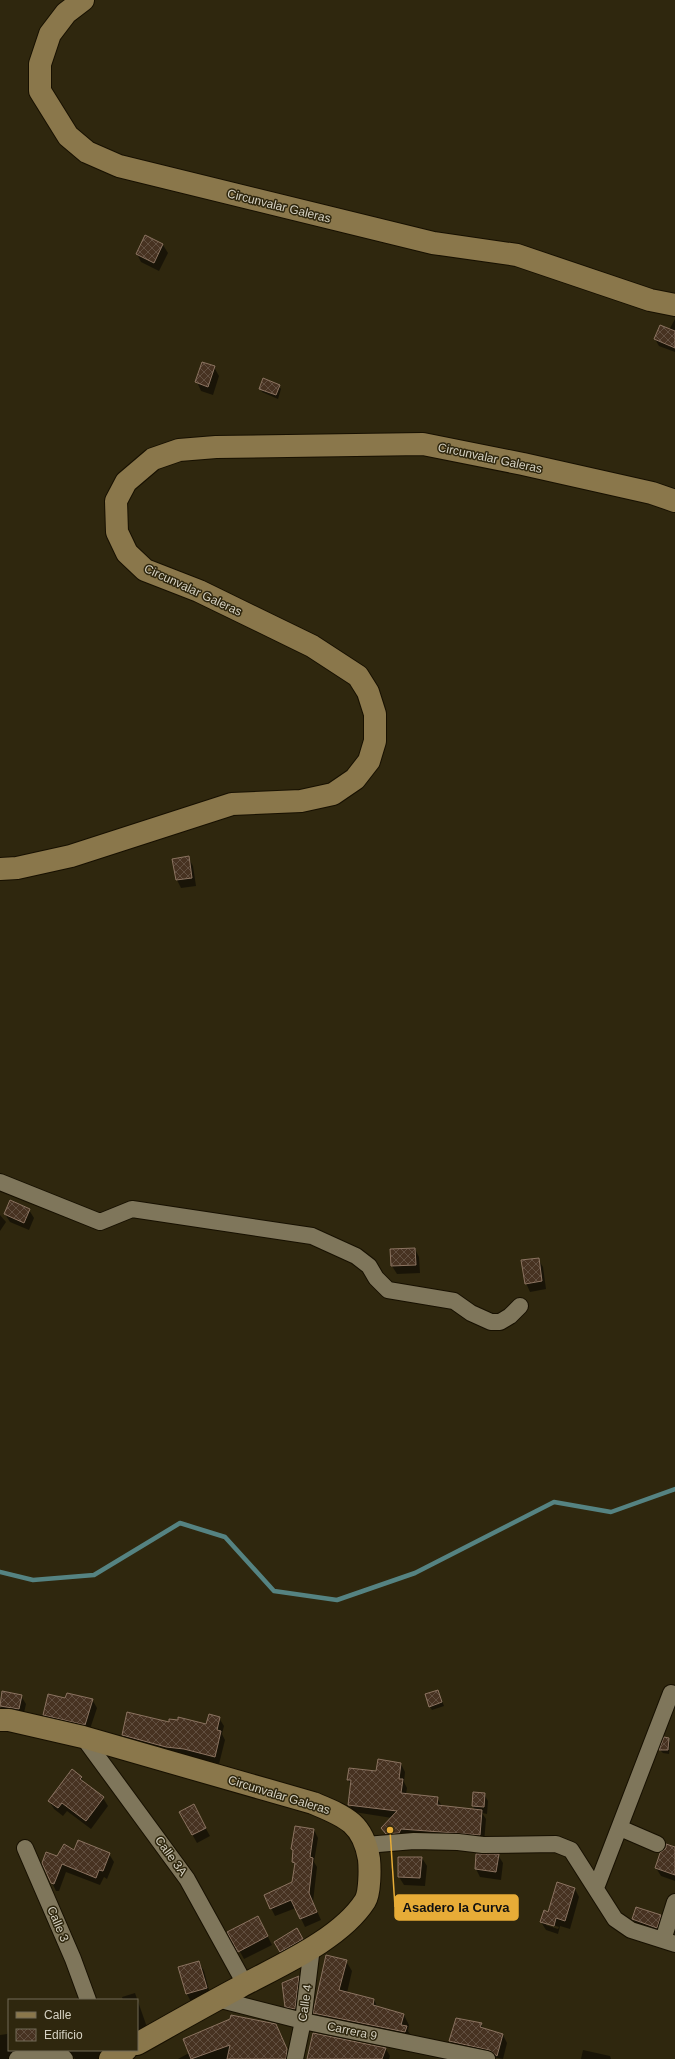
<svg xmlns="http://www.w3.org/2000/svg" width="675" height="2059" viewBox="0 0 675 2059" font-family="Helvetica,sans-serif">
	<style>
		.shadow { fill: #0007; fill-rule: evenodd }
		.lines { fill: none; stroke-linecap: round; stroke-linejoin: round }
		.stream { stroke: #558382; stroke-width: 4.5 }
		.building { fill: url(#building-cross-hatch); stroke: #8b7360 }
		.minor-casing { stroke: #171000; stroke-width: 18 }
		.secondary-casing { stroke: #171000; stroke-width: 24 }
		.minor { stroke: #7f765b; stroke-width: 16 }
		.secondary { stroke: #8a774b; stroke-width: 22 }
		.labels { text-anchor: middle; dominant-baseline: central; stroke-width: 3; stroke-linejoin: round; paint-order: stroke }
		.street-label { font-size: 12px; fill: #d6d2c3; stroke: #2f270e }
		.leader { fill: none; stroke: #e7ac37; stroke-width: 1.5 }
		.callout-dot { fill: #e7ac37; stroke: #2f270e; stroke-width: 1.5 }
		.callout { fill: #e7ac37; stroke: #e7ac37; stroke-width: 1.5 }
		.callout-label { font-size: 13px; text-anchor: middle; font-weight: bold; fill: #111 }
	</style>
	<defs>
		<pattern id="building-cross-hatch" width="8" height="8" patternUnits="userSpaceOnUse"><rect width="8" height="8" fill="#473221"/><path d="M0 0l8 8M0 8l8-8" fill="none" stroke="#614f40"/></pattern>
	</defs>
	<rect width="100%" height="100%" fill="#2f270e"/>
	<!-- shadow -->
	<path class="shadow" d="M145,236l18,9 5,8 -9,18 -18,-9 -4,-8z
		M675,319v33l-16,-6 -4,-7 14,-9z
		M214,367l5,9 -6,19 -12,-4 -4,-9z
		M279,386l2,3 -3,10 -16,-7 -2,-4z
		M188,857l5,9 3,20 -15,2 -4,-8 -3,-20z
		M29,1210l5,8 -5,12 -19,-8 -5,-8z
		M0,1215l6,7 -6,9z
		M415,1249l4,8 1,16 -23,1 -5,-8z
		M538,1259l5,8 3,22 -16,3 -4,-9z
		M438,1691l6,15 -12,4 -2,-3z
		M3,1692l18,4 5,8 -3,13 -18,-3 -5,-8z
		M66,1699h26l5,9 -8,24 -40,-9 -4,-8z
		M219,1718l5,8 -2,8 3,6 -6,24 -91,-21 -5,-8 47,-12 37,2z
		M668,1739l2,4 -1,11 -6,-1 -3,-3z
		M401,1764l4,8 -1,10 3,6 -1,6 31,4 5,8 33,5 -2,-5 1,-13 10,1 4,7 -1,13 -5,-1 4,6 -2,24 -97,-7 -5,-8 10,-10 -38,-6 -5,-8 3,-18 -4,-6z
		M81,1777l4,7 18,14 5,8 -17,23 -24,-18 -4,5 -9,-7 -5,-8z
		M180,1813l18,1 12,22 -13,7z
		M314,1830l4,8 -4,24 3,5 -4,35 8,18 -16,7 -9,-19 -21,8 -4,-8 22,-25 2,-17 -2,-4 1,-10 -2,-3z
		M675,1848v33l-14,-5 -5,-8z
		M75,1852l34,2 5,8 -7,17 -3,-2 -4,8 -34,-13 -7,19h-3l-4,-8 5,-26z
		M498,1855l5,8 -2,17 -21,-3 -4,-8z
		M422,1858l5,8 -2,20 -21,-1 -5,-8z
		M575,1889l4,8 -9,32 -10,-3 -2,8 -12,-4 -5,-8zM546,1923l13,4 -1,2 -12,-4z
		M660,1916l4,7 -3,12 -23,-9 -5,-7z
		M262,1925l10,20 -28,14 -15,-27z
		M297,1930l10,17 -21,12 -10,-17z
		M346,1961l6,10 -5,22 27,7 4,8 26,7 5,10 -1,6 4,6 -92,-14 -5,-10z
		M199,1962l5,9 7,26 -20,5 -4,-8 -8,-26z
		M298,1977l5,8 -4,32 -8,-2 -5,-9z
		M135,1993l13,37 -11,4v-34h-14l-1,-3z
		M456,2019l25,5 3,5 19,6 4,8 -4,16 -48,-9 -5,-9z
		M276,2025l15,34h-113l11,-6z
		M8,2029h1v21h20l-11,9h-18v-24l7,-1z
		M386,2049l4,7 -1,3h-81z
		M69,2050h32l2,9h-28z
		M583,2050l27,6 1,3h-30z"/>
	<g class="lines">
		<!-- stream -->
		<path class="stream" d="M0,1572l33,8 61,-5 86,-52 45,14 49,54 63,9 78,-27 139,-71 57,10 64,-23"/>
	</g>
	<!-- building -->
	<path class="building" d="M145,235l18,9 -9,19 -18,-9z
		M660,325l15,6v17l-21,-9z
		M202,362l13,4 -7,21 -13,-5z
		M263,378l17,7 -4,10 -17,-6z
		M189,856l3,22 -16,2 -4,-21z
		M10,1200l20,9 -6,14 -20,-9z
		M415,1248l1,17 -25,1 -1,-17z
		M539,1258l3,23 -17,3 -4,-24z
		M438,1690l4,12 -13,5 -4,-13z
		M2,1691l20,4 -3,14 -19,-3z
		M67,1693l26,6 -8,26 -42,-10 5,-21 17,4z
		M127,1712l42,10v-3l9,1v-3l28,7 3,-10 11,3 -3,13 4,1 -6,26 -31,-8 -18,-2 -44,-12z
		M664,1737l5,1 -1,12h-9z
		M378,1759l23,4 -2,16h4l-2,14 37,4 -1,8 45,5 -2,25 -79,-6 -2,4 -13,1 -5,-6 16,-17 -49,-6 3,-25h-4l2,-12 27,3z
		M72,1769l10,8 -2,2 24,18 -18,24 -24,-18 -4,5 -10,-7z
		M473,1792l12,1 -1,14 -12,-1z
		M194,1804l12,24 -14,7 -13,-23z
		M295,1826l19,3 -4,28 3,1 -4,35 8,19 -17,7 -9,-19 -21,9 -6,-14 28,-13 3,-19 -3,-1 1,-12 -2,-1z
		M78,1840l32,13 -7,18 -4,-1 -3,8 -34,-14 -8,20 -3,-1 -9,-20 4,-11 11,4 7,-12 10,6z
		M666,1844l9,3v28l-20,-7 5,-15 6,-5z
		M476,1854h23l-3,18 -21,-3z
		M398,1857h24l-2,21 -22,-1z
		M557,1882l18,6 -10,33 -9,-3 -2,8 -14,-4 4,-12 4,2z
		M636,1907l25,8 -4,13 -25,-9z
		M258,1916l10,20 -30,16 -11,-20z
		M297,1928l6,11 -23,13 -6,-10z
		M326,1955l21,5 -8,30 35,9 -1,6 31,9 -3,11 6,1 -2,6 -92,-19z
		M199,1961l8,27 -21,6 -8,-27z
		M299,1976l-4,33 -10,-2 -3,-24z
		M231,2015l45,9 11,25 -1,10h-59l3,-14 -39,14 -8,-20 47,-20z
		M456,2018l26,5 -2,4 23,7 -6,22 -8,-6 -40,-9z
		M313,2033l73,15 -4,11h-75z"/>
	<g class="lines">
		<!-- minor casing -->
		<g class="minor-casing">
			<path id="minor" d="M0,1182l100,40 32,-13 180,27 44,20 13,10 7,12 12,12 66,11 17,12 20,9h9l10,-6 10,-10
				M83,1737l104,142 58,105
				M620,1828l37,16
				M366,1845l48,-4 44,1 25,3 73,-1 15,6 44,69 16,11 44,14
				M25,1848l48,111 15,41
				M596,1888l75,-195
				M663,1940l12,-38
				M217,1999l86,22 184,38
				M17,2059l41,-7 7,7
				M295,2059l8,-38 9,-74"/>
		</g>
		<!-- secondary casing -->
		<g class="secondary-casing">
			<path id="secondary" d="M83,0l-17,13 -16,21 -10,30v27l28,45 19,16 32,14 314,77 84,12 133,45 25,5
				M0,869l17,-1 54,-12 161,-52 69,-3 32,-7 22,-15 14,-18 6,-20v-27l-7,-22 -10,-16 -46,-30 -113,-55 -54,-21 -18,-17 -10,-21 -1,-31 10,-19 27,-23 26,-9 37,-3 207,-3 100,20 129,29 23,8
				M0,1720h9l74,17 230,66c31,13 50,19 56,56 1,10 1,34 -4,42 -25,39 -87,65 -127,87 -34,18 -67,37 -101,56
				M110,2059l16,-9"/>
		</g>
		<!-- minor -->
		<use href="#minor" class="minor"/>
		<!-- secondary -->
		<use href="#secondary" class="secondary"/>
	</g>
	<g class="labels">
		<!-- street labels -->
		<g class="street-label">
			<text transform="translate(279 206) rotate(14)">Circunvalar Galeras</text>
			<text transform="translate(490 458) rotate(12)">Circunvalar Galeras</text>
			<text transform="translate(193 590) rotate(25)">Circunvalar Galeras</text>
			<text transform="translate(279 1795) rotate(17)">Circunvalar Galeras</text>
			<text transform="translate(171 1856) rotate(54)">Calle 3A</text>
			<text transform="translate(58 1924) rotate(67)">Calle 3</text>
			<text transform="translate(305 2003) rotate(-82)">Calle 4</text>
			<text transform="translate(352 2031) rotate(12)">Carrera 9</text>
		</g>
	</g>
	<!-- callouts -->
	<path class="leader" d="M390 1830L395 1907"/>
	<circle class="callout-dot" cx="390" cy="1830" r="4"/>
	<rect class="callout" x="395" y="1895" width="123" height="25" rx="4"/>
	<g class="callout-label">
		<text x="456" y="1912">Asadero la Curva</text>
	</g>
	<!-- legend -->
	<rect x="8" y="1999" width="130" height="52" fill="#2f270e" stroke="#726b56"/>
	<rect x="16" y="2012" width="20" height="6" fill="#8a774b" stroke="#726b56"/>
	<text x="44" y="2019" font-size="12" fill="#d6d2c3">Calle</text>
	<rect x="16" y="2029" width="20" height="12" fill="url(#building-cross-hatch)" stroke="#726b56"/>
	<text x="44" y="2039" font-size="12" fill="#d6d2c3">Edificio</text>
</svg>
